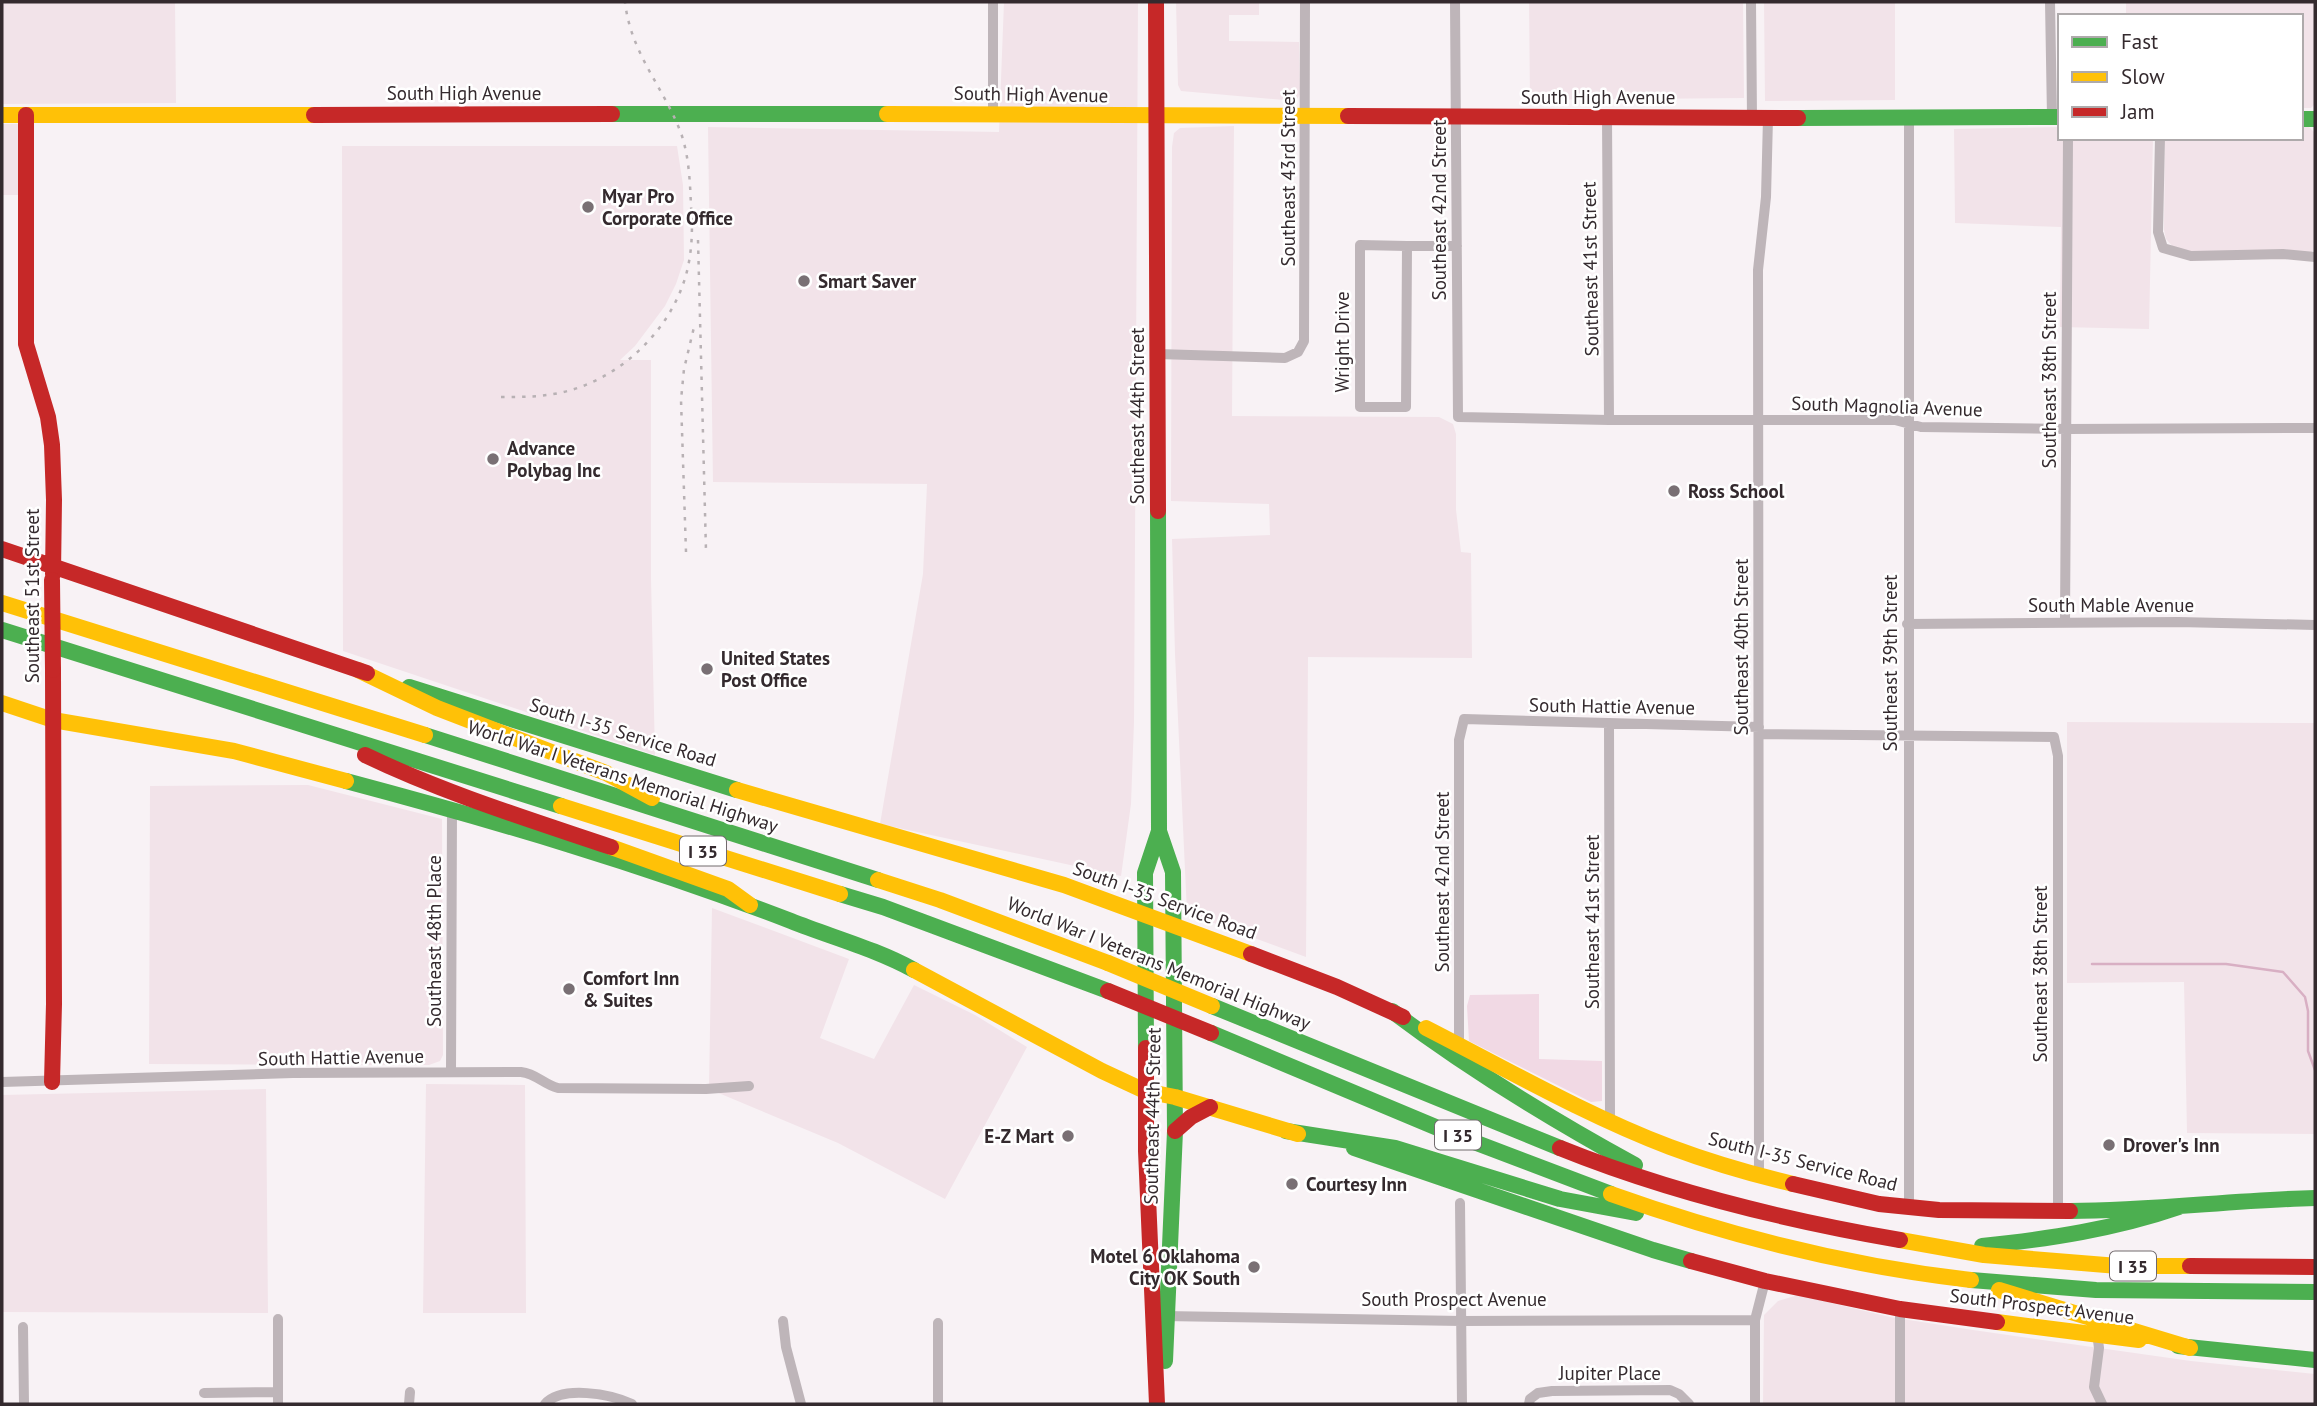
<svg xmlns="http://www.w3.org/2000/svg" width="2317" height="1406" viewBox="0 0 2317 1406" font-family="'PT Sans',sans-serif">
	<style>
		.built { fill: #f2e3e9 }
		.green { fill: #f1d9e4 }
		.lines { fill: none; stroke-linecap: round; stroke-linejoin: round }
		.stream { stroke: #d8afc3; stroke-width: 2.5 }
		.street { stroke: #beb5b9; stroke-width: 10 }
		.fast { stroke: #4caf50; stroke-width: 16 }
		.slow { stroke: #ffc107; stroke-width: 16 }
		.jam { stroke: #c62828; stroke-width: 16 }
		.rail { stroke: #b8b1b4; stroke-width: 2.5; stroke-dasharray: 3.5 7; stroke-linecap: butt }
		.slow-bridge { stroke: #ffc107; stroke-width: 16 }
		.jam-bridge { stroke: #c62828; stroke-width: 16 }
		.poi-dot { fill: #797074; stroke: #fff; stroke-width: 2.5 }
		.labels { text-anchor: middle; dominant-baseline: central; stroke-width: 5; stroke-linejoin: round; paint-order: stroke }
		.shield { fill: #fff; stroke: #716a6d; stroke-width: 2 }
		.shield-label { font-size: 18px; font-weight: bold; fill: #342a2e }
		.street-label { font-size: 19px; fill: #342a2e; stroke: #fff }
		.poi-label { font-size: 19px; font-weight: bold; fill: #342a2e; stroke: #fff; text-anchor: start }
	</style>
	<rect width="100%" height="100%" fill="#f8f2f5"/>
	<!-- built -->
	<path class="built" d="M2,2h173l1,101 -174,1z
		M1004,2h134l-4,720 -3,82 -10,72 -241,-52 43,-250 4,-90 -214,-2 -5,-355 291,5z
		M1176,2h83v13h-30v26l70,1 1,52 -4,7 -115,-10 -3,-6z
		M1529,2h214l1,96 -214,2z
		M1764,2h131v98l-130,1z
		M2126,2h189v102l-4,4h-10v-92h-175z
		M2,124h17l3,71h-20z
		M2307,125l8,8v115l-3,4 -122,-1 -16,-3 -8,-9 -2,-9 1,-92h136v-12z
		M1234,126l-2,290 207,1 14,7 3,10v76l5,42 10,1 1,105 -164,-1 -2,300 -119,-44 -12,-259 -3,-115 98,-4 -1,-31 -98,-3 1,-354 2,-14 6,-5z
		M2060,127v11h93l-4,191 -89,-2 1,-100 -106,-4 -1,-94z
		M342,146h335l6,39 1,75 -8,24 -11,22 -30,40 -15,14h31v219l4,176 -312,-104z
		M2067,722l248,1v411l-128,-1 -3,-151 -117,1z
		M308,785l134,34 1,236 -3,6 -11,4 -280,-1 1,-278z
		M712,908l137,51 -29,79 54,21 40,-74 61,30 52,32 -82,152 -107,-56 -129,-54z
		M426,1084l99,1 1,228h-103z
		M266,1089l2,224 -266,-1v-217z
		M1798,1295l92,22 83,13 218,31 124,13v30h-552l1,-89 14,-14z"/>
	<!-- green -->
	<path class="green" d="M1539,994v65l63,2v40l-11,1 -122,-61 -2,-35 3,-11z"/>
	<g class="lines">
		<!-- stream -->
		<path class="stream" d="M2092,964h134l57,8 22,25 3,14v40l7,19"/>
		<!-- street -->
		<path class="street" d="M993,2v112
			M1455,2l3,415 151,3h286l26,7 146,2 248,-1
			M1751,2l1,117
			M2050,2l2,115
			M1607,118l2,302
			M1909,118v1090
			M2160,138l-2,94 5,16 28,8 92,-2 32,3
			M1360,245l47,1 -1,161h-46z
			M1407,246h50
			M1158,354l127,4 13,-6 6,-11 1,-339
			M2065,622l3,-484
			M1907,624l271,-2 137,3
			M1609,723l1,398
			M1759,734l295,3 4,19v456
			M1459,1045v-305l5,-21 295,8
			M451,1072l1,-263
			M2,1082l291,-9 228,-1c16,2 22,12 37,16l148,1 43,-3
			M1759,1176l-1,-906 8,-73 2,-79
			M1460,1203l2,201
			M1163,1316l298,5 294,-1
			M278,1319v85
			M783,1321l3,26 15,57
			M938,1323v81
			M23,1327l1,77
			M2097,1333l2,15 -5,39 8,17
			M204,1393l74,-1
			M409,1404l1,-12
			M545,1404c17,-19 66,-10 87,0
			M1529,1404l1,-5 8,-6 14,-2 118,-1 9,4 10,10
			M1755,1404v-84l10,-39
			M1900,1404v-95"/>
		<!-- fast -->
		<path class="fast" d="M612,114h275
			M1798,118l262,-1
			M2301,119h14
			M2,630l559,176
			M409,687l328,103
			M425,735l453,145
			M346,781c150,40 300,84 445,140 40,16 85,28 123,49
			M1159,831l14,41 2,259 -10,230
			M840,894l43,13 225,84
			M1212,1006l348,142
			M1392,1011c77,58 159,108 243,154
			M1211,1033l234,98 166,63
			M1146,1048l-1,-175 14,-42 -1,-320
			M1286,1131l109,17 165,51 76,14
			M1354,1148l299,102 38,11
			M2070,1211c82,0 163,-11 245,-13
			M1982,1246c67,-7 133,-17 197,-39
			M1971,1280l125,10 219,2
			M2178,1346l137,14"/>
		<!-- slow -->
		<path class="slow" d="M887,114l461,2
			M2,115h312
			M2,603l423,132
			M358,670l79,38 169,65 46,25
			M2,703l51,17 181,31 112,30
			M737,790l327,95 187,69
			M561,806l279,88
			M611,847l117,42 22,16
			M878,880l62,20 168,63
			M914,970l188,101 43,20 30,6 123,37
			M1426,1028c80,41 160,87 244,119 40,15 81,27 123,37
			M1611,1194c115,41 238,72 360,86
			M1900,1240l84,15 134,11h72
			M1999,1290l191,58
			M1997,1322l142,18"/>
		<!-- jam -->
		<path class="jam" d="M1156,2l2,509
			M26,115v229l22,73 4,28 2,55 -1,74
			M314,115l298,-1
			M1348,116l450,2
			M2,549l365,124
			M365,755c79,38 163,64 246,92
			M1251,954l86,33 66,30
			M1146,1048v103l11,253
			M52,1082l2,-78 -1,-334
			M1175,1131l16,-14 19,-10
			M1560,1148c109,44 224,72 340,92
			M1793,1184l86,20 60,6 131,1
			M1691,1261l74,20 135,28 97,13
			M2190,1266l125,1"/>
		<!-- rail -->
		<path class="rail" d="M698,240l8,311
			M501,397c20,0 39,0 58,-4 59,-12 111,-61 127,-118 6,-22 7,-46 5,-69 -1,-24 -2,-50 -10,-73 -18,-47 -50,-79 -56,-131
			M686,552l-5,-152 3,-31 11,-46"/>
		<!-- slow-bridge -->
		<path class="slow-bridge" d="M1108,963l104,43"/>
		<!-- jam-bridge -->
		<path class="jam-bridge" d="M52,580l1,90
			M1108,991l103,42"/>
	</g>
	<!-- markers -->
	<g class="poi-dot">
		<circle cx="588" cy="207" r="7"/>
		<circle cx="804" cy="281" r="7"/>
		<circle cx="493" cy="459" r="7"/>
		<circle cx="1674" cy="491" r="7"/>
		<circle cx="707" cy="669" r="7"/>
		<circle cx="569" cy="989" r="7"/>
		<circle cx="1068" cy="1136" r="7"/>
		<circle cx="2109" cy="1145" r="7"/>
		<circle cx="1292" cy="1184" r="7"/>
		<circle cx="1254" cy="1267" r="7"/>
	</g>
	<g class="labels">
		<!-- shield labels -->
		<g class="shield">
			<rect x="680" y="836.5" width="46" height="29" rx="5"/>
			<rect x="1435" y="1120.5" width="46" height="29" rx="5"/>
			<rect x="2110" y="1251.5" width="46" height="29" rx="5"/>
		</g>
		<g class="shield-label">
			<text x="703" y="851">I 35</text>
			<text x="1458" y="1135">I 35</text>
			<text x="2133" y="1266">I 35</text>
		</g>
		<!-- street labels -->
		<g class="street-label">
			<text x="464" y="93">South High Avenue</text>
			<text transform="translate(1031 94) rotate(1)">South High Avenue</text>
			<text x="1598" y="97">South High Avenue</text>
			<text transform="translate(1288 178) rotate(-90)">Southeast 43rd Street</text>
			<text transform="translate(1439 210) rotate(-90)">Southeast 42nd Street</text>
			<text transform="translate(1590 269) rotate(-91)">Southeast 41st Street</text>
			<text transform="translate(1342 342) rotate(-90)">Wright Drive</text>
			<text transform="translate(2049 380) rotate(-90)">Southeast 38th Street</text>
			<text transform="translate(1887 406) rotate(2)">South Magnolia Avenue</text>
			<text transform="translate(1137 416) rotate(-90)">Southeast 44th Street</text>
			<text transform="translate(32 596) rotate(-90)">Southeast 51st Street</text>
			<text x="2111" y="605">South Mable Avenue</text>
			<text transform="translate(1741 647) rotate(-90)">Southeast 40th Street</text>
			<text transform="translate(1890 663) rotate(-90)">Southeast 39th Street</text>
			<text transform="translate(1612 706) rotate(1)">South Hattie Avenue</text>
			<text transform="translate(623 732) rotate(17)">South I-35 Service Road</text>
			<text transform="translate(623 776) rotate(18)">World War I Veterans Memorial Highway</text>
			<text transform="translate(1442 882) rotate(-90)">Southeast 42nd Street</text>
			<text transform="translate(1165 900) rotate(20)">South I-35 Service Road</text>
			<text transform="translate(1592 922) rotate(-90)">Southeast 41st Street</text>
			<text transform="translate(434 941) rotate(-90)">Southeast 48th Place</text>
			<text transform="translate(1159 963) rotate(22)">World War I Veterans Memorial Highway</text>
			<text transform="translate(2040 974) rotate(-90)">Southeast 38th Street</text>
			<text transform="translate(341 1057) rotate(-1)">South Hattie Avenue</text>
			<text transform="translate(1152 1116) rotate(-89)">Southeast 44th Street</text>
			<text transform="translate(1803 1161) rotate(14)">South I-35 Service Road</text>
			<text x="1454" y="1299">South Prospect Avenue</text>
			<text transform="translate(2042 1306) rotate(7)">South Prospect Avenue</text>
			<text x="1610" y="1373">Jupiter Place</text>
		</g>
		<!-- poi labels -->
		<g class="poi-label">
			<text x="602" y="196">Myar Pro<tspan x="602" dy="22">Corporate Office</tspan></text>
			<text x="818" y="281">Smart Saver</text>
			<text x="507" y="448">Advance<tspan x="507" dy="22">Polybag Inc</tspan></text>
			<text x="1688" y="491">Ross School</text>
			<text x="721" y="658">United States<tspan x="721" dy="22">Post Office</tspan></text>
			<text x="583" y="978">Comfort Inn<tspan x="583" dy="22">&amp; Suites</tspan></text>
			<text x="1054" y="1136" text-anchor="end">E-Z Mart</text>
			<text x="2123" y="1145">Drover's Inn</text>
			<text x="1306" y="1184">Courtesy Inn</text>
			<text x="1240" y="1256" text-anchor="end">Motel 6 Oklahoma<tspan x="1240" dy="22">City OK South</tspan></text>
		</g>
	</g>
	<!-- border -->
	<rect width="2317" height="1406" fill="none" stroke="#342a2e" stroke-width="7"/>
	<!-- legend -->
	<rect x="2058" y="14" width="245" height="126" fill="#ffffff" stroke="#aeaaab" stroke-width="2"/>
	<rect x="2072" y="37" width="35" height="10" fill="#4caf50" stroke="#aeaaab" stroke-width="2"/>
	<text x="2121" y="49" font-size="21" fill="#342a2e">Fast</text>
	<rect x="2072" y="72" width="35" height="10" fill="#ffc107" stroke="#aeaaab" stroke-width="2"/>
	<text x="2121" y="84" font-size="21" fill="#342a2e">Slow</text>
	<rect x="2072" y="107" width="35" height="10" fill="#c62828" stroke="#aeaaab" stroke-width="2"/>
	<text x="2121" y="119" font-size="21" fill="#342a2e">Jam</text>
</svg>
